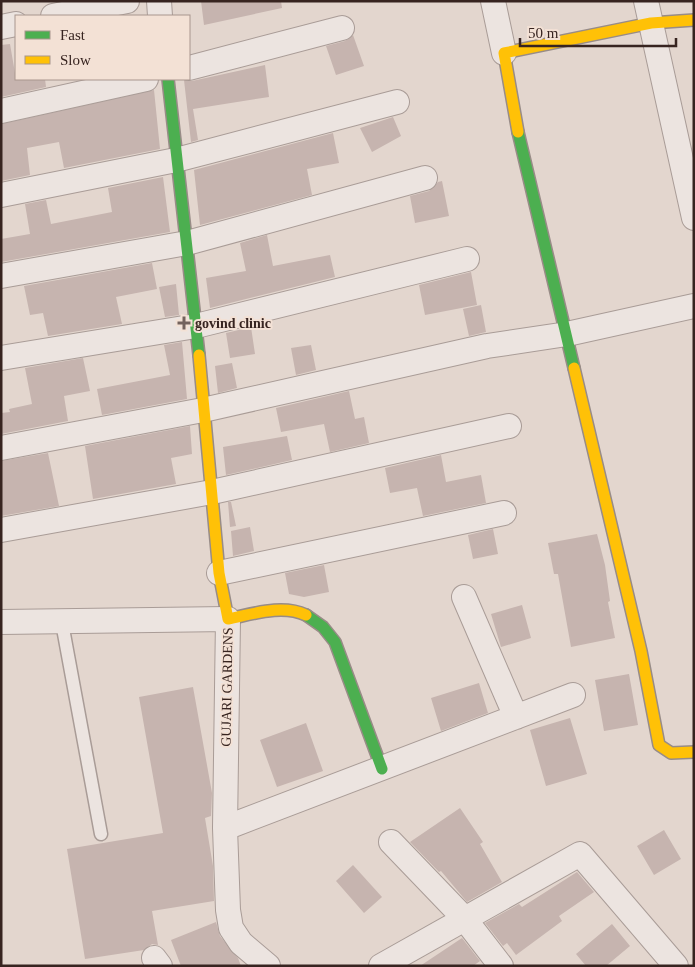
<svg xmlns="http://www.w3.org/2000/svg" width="695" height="967" viewBox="0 0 695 967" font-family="Georgia,serif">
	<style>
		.building { fill: #c6b4af }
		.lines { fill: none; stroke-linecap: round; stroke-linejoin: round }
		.lane-casing { stroke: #a99c97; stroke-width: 15 }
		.street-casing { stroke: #a99c97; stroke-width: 26 }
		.fast-casing { stroke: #988c87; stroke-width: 14 }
		.slow-casing { stroke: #988c87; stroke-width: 14 }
		.lane { stroke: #ece4e0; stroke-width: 12 }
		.street { stroke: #ece4e0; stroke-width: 24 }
		.fast { stroke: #4caf50; stroke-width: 11 }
		.slow { stroke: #ffc107; stroke-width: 11 }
		.poi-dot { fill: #73625d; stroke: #f3e1d5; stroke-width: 2 }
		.labels { text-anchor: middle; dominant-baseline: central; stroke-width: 4; stroke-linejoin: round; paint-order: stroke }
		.poi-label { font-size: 14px; font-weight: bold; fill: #372420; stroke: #f3e1d5; text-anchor: start }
		.street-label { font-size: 14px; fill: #372420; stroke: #f3e1d5 }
	</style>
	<rect width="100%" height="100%" fill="#e3d6ce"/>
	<!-- building -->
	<path class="building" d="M201,1h80l1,7 -78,17z
		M353,35l11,31 -28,9 -10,-29 19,-5z
		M10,44l6,35h29l1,8 -45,10v-52z
		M265,65l4,32 -76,12 5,31 -7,2 -7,-62 8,1z
		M154,90l6,59 -96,19 -5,-26 -32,6 3,27 -29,6v-57z
		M393,117l8,19 -29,16 -12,-24z
		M333,133l6,30 -32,6 5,26 -112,30 -6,-55z
		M163,177l7,55 -169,30v-23l29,-5 -5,-30 21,-4 5,24 61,-12 -4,-24z
		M442,181l7,35 -34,7 -5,-27 19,-5 9,-9z
		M267,235l6,31 57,-11 5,22 -125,31 -4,-30 40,-7 -6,-28z
		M152,263l5,26 -41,8 6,27 -74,12 -5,-23 -13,2 -6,-29z
		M471,272l6,33 -52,10 -6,-30z
		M176,284l3,31 -14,2 -6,-30z
		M481,305l5,27 -17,4 -6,-27z
		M251,327l4,27 -25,4 -4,-25z
		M182,342l5,57 -85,16 -5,-26 73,-14 -6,-30z
		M311,345l5,25 -20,5 -5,-27z
		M83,358l7,33 -26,5 4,25 -67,13v-21l9,-1 -1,-3 23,-5 -7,-36z
		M232,363l5,25 -19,5 -3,-27z
		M349,391l6,28 9,-2 5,26 -39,9 -6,-28 -43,8 -5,-24z
		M190,426l2,28 -21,4 5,26 -83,15 -8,-53z
		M287,436l5,24 -66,15 -3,-28z
		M48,453l11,53 -58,10v-55z
		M441,455l5,27 35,-7 5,28 -63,13 -6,-28 -27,5 -5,-25z
		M228,502h3l5,24 -6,1z
		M250,527l4,24 -21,5 -2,-25z
		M493,529l5,25 -25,5 -5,-24z
		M597,534l8,31 5,36 -2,1 7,36 -44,9 -13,-73h-4l-6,-31z
		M324,565l5,27 -25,5 -15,-3 -4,-21z
		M522,605l9,33 -30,9 -10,-33z
		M629,674l9,51 -34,6 -9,-51z
		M479,683l9,30 -47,18 -10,-33z
		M193,687l19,106 -1,23 -6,2 8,48 1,35 -62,10 6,34 -6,-1 -8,6 -59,9 -18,-110 96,-16 -24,-136z
		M570,718l17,56 -41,12 -16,-56z
		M306,723l17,48 -46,16 -17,-47z
		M460,808l23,34 -3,2 22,38 -35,20 -26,-31 -2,1 -29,-30z
		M664,830l17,29 -27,16 -17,-29z
		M353,865l29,32 -18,16 -28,-32z
		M577,872l17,20 -35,24 3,5 -46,34 -9,-12 -4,3 -18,-23 34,-19 3,3z
		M216,922l4,14 18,22 3,8h-60l-10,-26z
		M612,924l18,22 -24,20h-20l-10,-12z
		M462,938l18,23 -7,5h-53z"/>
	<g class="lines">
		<!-- lane casing -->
		<g class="lane-casing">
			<path id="lane" d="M62,623l39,211"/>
		</g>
		<!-- street casing -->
		<g class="street-casing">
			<path id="street" d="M159,1l1,15
				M493,1l11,52
				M646,1l48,217
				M53,16l74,-15
				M1,27l15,-3
				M189,68l153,-40
				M1,111l145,-32
				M1,195l175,-35 221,-58
				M1,276l186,-33 238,-65
				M1,358l195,-32 271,-67
				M1,448l202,-38 284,-64 80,-12 127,-28
				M1,530l211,-38 297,-66
				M219,573l285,-60
				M464,597l52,120
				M1,622l227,-3 -3,209 3,82 3,18 10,15 27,23
				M225,828l348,-133
				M391,842l73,76 37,48
				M154,958l6,8
				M381,966l199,-112 96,112"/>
		</g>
		<!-- fast casing -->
		<g class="fast-casing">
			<path id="fast" d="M168,79l31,276
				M518,132l56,236
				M306,615l17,12 12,15 47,127"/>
		</g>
		<!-- slow casing -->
		<g class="slow-casing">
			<path id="slow" d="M518,132l-14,-79 147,-30 43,-3
				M199,355l20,218 9,46c25,-5 54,-15 78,-4
				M574,368l67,283 18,94 12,8 23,-1"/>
		</g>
		<!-- lane -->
		<use href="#lane" class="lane"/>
		<!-- street -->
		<use href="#street" class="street"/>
		<!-- fast -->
		<use href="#fast" class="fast"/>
		<!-- slow -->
		<use href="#slow" class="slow"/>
	</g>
	<!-- markers -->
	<path class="poi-dot" d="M181.5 315.5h5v5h5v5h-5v5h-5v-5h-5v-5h5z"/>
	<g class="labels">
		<!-- poi labels -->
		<g class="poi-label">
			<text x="195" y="323">govind clinic</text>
		</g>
		<!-- street labels -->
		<g class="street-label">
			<text transform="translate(227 687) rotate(-89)">GUJARI GARDENS</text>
		</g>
	</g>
	<!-- border -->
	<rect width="695" height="967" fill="none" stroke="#372420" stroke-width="5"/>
	<!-- legend -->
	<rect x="15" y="15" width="175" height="65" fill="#f3e1d5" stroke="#a8958d"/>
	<rect x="25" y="31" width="25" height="8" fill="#4caf50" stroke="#a8958d"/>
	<text x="60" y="40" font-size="15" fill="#372420">Fast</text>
	<rect x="25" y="56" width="25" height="8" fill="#ffc107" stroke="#a8958d"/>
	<text x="60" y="65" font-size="15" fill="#372420">Slow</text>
	<!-- scale -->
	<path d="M520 38v8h156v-8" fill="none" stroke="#372420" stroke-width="2.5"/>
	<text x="528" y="38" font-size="15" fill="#372420" stroke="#f3e1d5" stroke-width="4" paint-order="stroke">50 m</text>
</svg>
